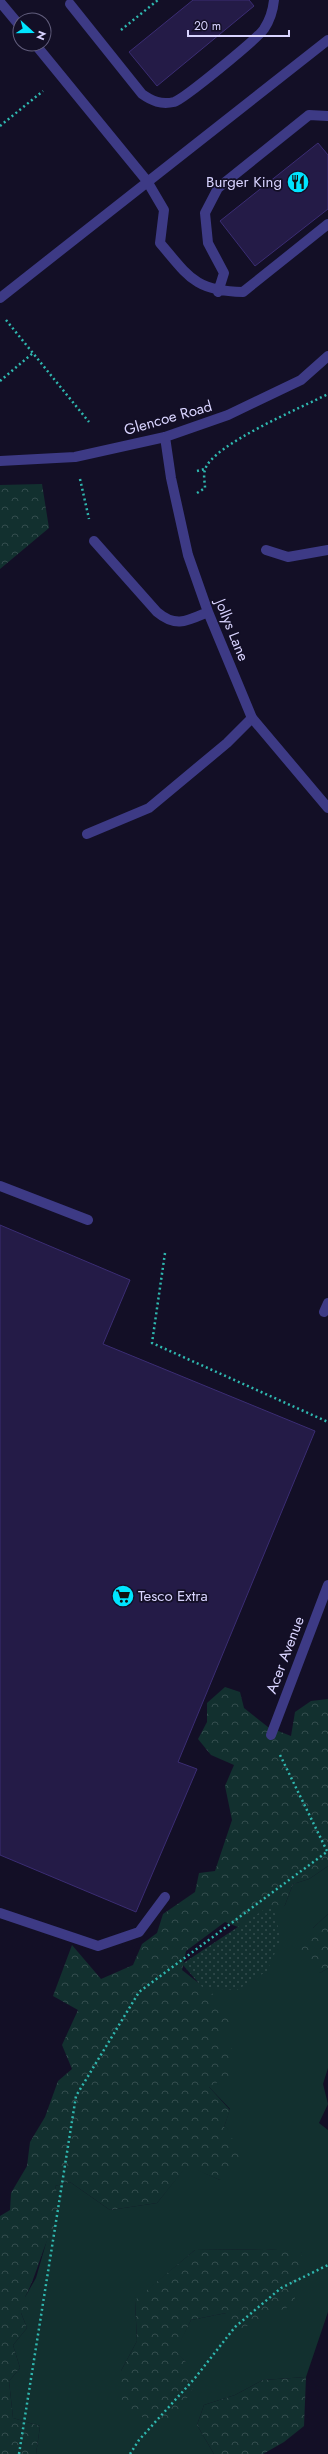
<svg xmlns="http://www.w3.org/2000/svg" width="328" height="2454" viewBox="0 0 328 2454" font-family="Jost,sans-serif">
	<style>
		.green { fill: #12302f; fill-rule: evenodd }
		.forest { fill: url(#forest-crowns) }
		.park { fill: url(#park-dots) }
		.building { fill: #241b47; stroke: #3b2d73 }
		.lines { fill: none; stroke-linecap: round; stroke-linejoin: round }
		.path { stroke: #2fb8b0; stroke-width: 2.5; stroke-dasharray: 2 3; stroke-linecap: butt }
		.lane { stroke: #3d3a85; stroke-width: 10 }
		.street { stroke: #3d3a85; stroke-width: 10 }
		.labels { text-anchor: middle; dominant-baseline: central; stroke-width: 3.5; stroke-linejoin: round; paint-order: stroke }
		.poi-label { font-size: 15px; fill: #d9d4ff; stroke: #130f26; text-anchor: end }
		.street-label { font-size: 15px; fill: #d9d4ff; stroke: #130f26 }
	</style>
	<defs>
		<pattern id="forest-crowns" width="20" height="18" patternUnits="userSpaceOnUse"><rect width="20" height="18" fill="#12302f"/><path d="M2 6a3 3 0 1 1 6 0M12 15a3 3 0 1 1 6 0" fill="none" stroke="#344d4e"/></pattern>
		<pattern id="park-dots" width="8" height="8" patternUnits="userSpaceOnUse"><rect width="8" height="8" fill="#12302f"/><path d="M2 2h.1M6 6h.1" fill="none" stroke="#344d4e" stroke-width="1.8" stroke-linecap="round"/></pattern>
	</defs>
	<rect width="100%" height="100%" fill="#130f26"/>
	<!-- green -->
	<path class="green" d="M328,1866v48l-15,14 7,45 8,-5v100l-5,16 5,20 -9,19 9,7v182l-22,65 -43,3 -28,15 -31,10 -7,20 17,29h-178l4,-28 -27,-8 -4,-37 11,-13 -7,-23 14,-17 -6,-15 4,-16 11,-19 14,-49 12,-16 -7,-27 15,-4 40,28 47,-7 30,-38 33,15 4,-53 6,-18 -21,-22 8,-46 -14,-53 82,-83 8,-21 16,-5zM265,2249l37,3 -76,61 -35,7 -16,31 11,11 -65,9 16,-30 -2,-40 60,-51z"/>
	<!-- forest -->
	<path class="forest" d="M42,484l7,44 -49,41v-84z
		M225,1687l15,5 4,16 24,19 23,9 4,-24 16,-11 17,-2v167l-19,13 -16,5 -8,21 -21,32 -39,-15 -39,29 -4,19 32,25 17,27 -13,19 14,2 -2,32 -21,12 21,23 -6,17 20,28 -24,25 -33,-14 -30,37 -47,7 -40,-28 -15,4 8,27c-21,27 -22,54 -38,84l9,10 -13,6 6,15 -14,17 7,23 -11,13 4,37 27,8 -4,28h-36v-238l10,-6 1,-17 16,-27 3,-24 15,-25 13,-36 14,-12 -10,-24 16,-35 -25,-14 19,-51 29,34 32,-14 9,-21 15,-11 6,-19 32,-22 4,-19 16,-2 17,-51 -7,-34 9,-21 -23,-10 -13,-16 9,-17v-19z
		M328,1914v54l-8,5 -19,-24 12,-21z
		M265,2249l37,2 -8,53 -55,26 -13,-17 -35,7 -15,31 10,11 9,22 -16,29 -18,8 -39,-8 -1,-42 16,-30 -2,-41 60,-50z
		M306,2377l-2,49 -20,16 -21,12h-49l-17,-29 7,-20 31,-10 28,-15z"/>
	<!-- park -->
	<path class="park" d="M271,1905l4,9 6,25 -14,32 -30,19 -34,-2 -21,-24z"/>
	<!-- building -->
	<path class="building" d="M193,0h56l5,6 -97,80 -28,-34z
		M318,143l10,12v54l-73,57 -35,-45z
		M0,1225l130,55 -27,64 212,87 -137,331 19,7 -61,143 -136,-57z"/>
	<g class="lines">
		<!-- path -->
		<path class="path" d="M121,30l37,-30
			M0,126l43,-35
			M6,320l83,102
			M0,381l33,-28
			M197,471l8,-2
			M80,479l9,40
			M197,493l8,-5c0,-5 -2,-13 0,-18 6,-25 98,-63 123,-76
			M165,1253l-13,90 176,79
			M280,1755l47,96
			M19,2454l57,-358 63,-104 189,-141
			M130,2454l9,-14 56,-62 40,-51 46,-39 47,-23"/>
		<!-- lane -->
		<path class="lane" d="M0,2l20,24
			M70,4l72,90c10,7 19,11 32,8 10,-3 83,-63 90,-73 6,-9 9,-19 10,-29
			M35,44l112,137 17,29 -4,33c29,34 35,48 83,49l85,-68
			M218,292l6,-19 -16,-30 -3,-30 13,-25 91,-73 19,1
			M0,298l328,-258
			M266,550l22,7 40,-7
			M87,834l62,-26 78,-65 25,-25
			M0,1186l88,34
			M324,1312l4,-9
			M0,1913l98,33 41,-14 26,-35"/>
		<!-- street -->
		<path class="street" d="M165,437l6,41 17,77 20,57 44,106 76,90
			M0,461l75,-4 90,-20 63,-22 73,-35 27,-24
			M94,541l63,71c19,16 30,9 51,0
			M271,1735l57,-150"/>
	</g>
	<!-- icons -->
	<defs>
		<g id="restaurant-disc" transform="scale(1.15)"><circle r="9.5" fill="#00e5ff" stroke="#130f26"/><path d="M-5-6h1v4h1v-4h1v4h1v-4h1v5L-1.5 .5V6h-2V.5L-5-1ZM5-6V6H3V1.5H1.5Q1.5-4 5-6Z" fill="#111"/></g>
		<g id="supermarket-disc" transform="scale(1.15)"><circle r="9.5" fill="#00e5ff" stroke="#130f26"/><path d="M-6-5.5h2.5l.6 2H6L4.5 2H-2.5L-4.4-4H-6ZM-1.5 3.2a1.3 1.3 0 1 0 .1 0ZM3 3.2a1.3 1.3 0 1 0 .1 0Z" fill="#111"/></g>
	</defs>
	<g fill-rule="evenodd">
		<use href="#restaurant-disc" x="298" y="182"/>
		<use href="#supermarket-disc" x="123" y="1596"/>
	</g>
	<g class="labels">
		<!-- poi labels -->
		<g class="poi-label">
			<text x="282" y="182">Burger King</text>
			<text x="138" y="1596" text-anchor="start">Tesco Extra</text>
		</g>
		<!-- street labels -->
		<g class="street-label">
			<text transform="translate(168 418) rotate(-16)">Glencoe Road</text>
			<text transform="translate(232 630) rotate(68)">Jollys Lane</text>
			<text transform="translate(285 1655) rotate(-69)">Acer Avenue</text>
		</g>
	</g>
	<!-- north arrow -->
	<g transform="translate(32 32) rotate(111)"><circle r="19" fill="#130f26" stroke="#625e7d"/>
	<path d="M0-3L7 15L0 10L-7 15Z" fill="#00e5ff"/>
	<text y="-6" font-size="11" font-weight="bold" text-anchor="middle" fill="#d9d4ff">N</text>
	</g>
	<!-- scale -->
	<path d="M188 30v6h101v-6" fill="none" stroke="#d9d4ff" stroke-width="2"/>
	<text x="194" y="30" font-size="12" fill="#d9d4ff" stroke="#130f26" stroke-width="3" paint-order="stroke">20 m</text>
</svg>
